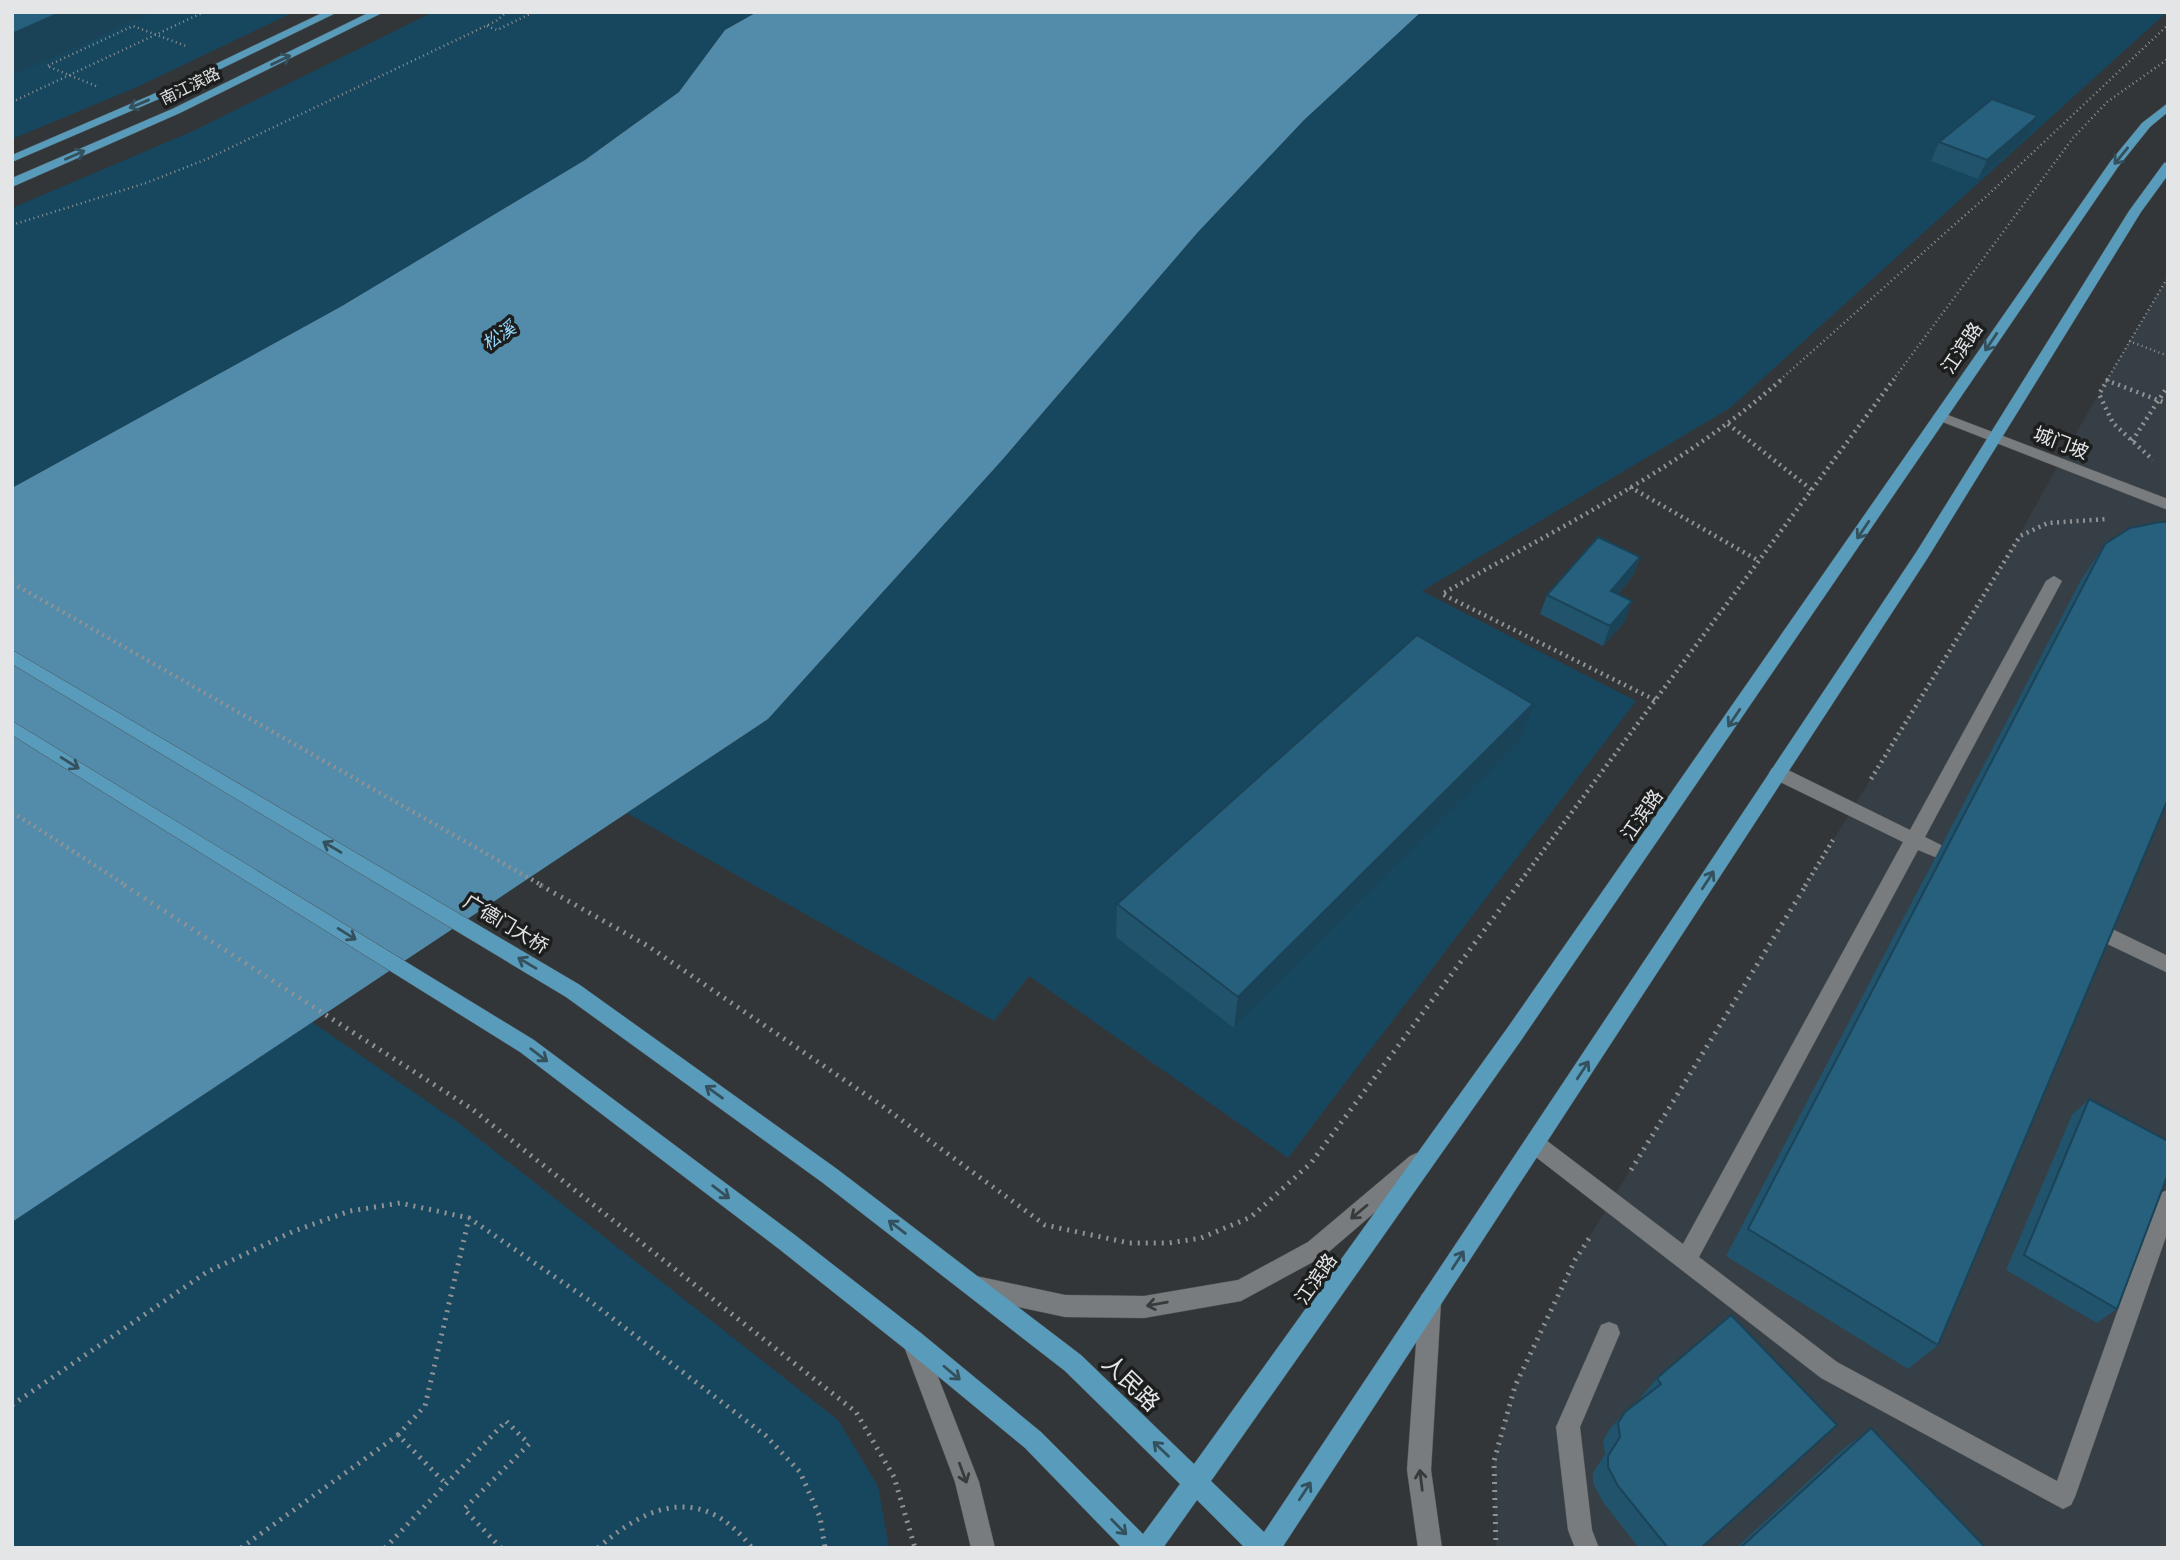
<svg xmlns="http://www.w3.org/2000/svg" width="2180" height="1560" viewBox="0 0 2180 1560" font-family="'DM Sans','Noto Sans SC',sans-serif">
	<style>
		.built { fill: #363f45 }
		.green { fill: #17475e }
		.water { fill: #538caa }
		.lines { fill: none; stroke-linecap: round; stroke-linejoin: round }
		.minor-casing { stroke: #4f5254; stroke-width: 1 }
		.major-casing { stroke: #4f5254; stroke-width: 1 }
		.path-far2 { stroke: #909294; stroke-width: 2.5; stroke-dasharray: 1 3.5; stroke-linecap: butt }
		.path-far1 { stroke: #909294; stroke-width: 4.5; stroke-dasharray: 2 4.5; stroke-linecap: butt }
		.path { stroke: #909294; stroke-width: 5; stroke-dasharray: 2 6; stroke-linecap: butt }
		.minor { fill: #787c7e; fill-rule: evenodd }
		.major { fill: #599bba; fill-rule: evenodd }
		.wall { fill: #21536c }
		.shaded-wall { fill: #1b4358 }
		.building { fill: #26607d; stroke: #1b4358; stroke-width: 2 }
		.oneway { stroke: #34505c }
		.oneway2 { stroke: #383a3b }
		.labels { text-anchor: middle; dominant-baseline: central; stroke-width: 7; stroke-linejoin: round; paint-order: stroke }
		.far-street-label { font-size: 16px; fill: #e3e5e7; stroke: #1c1e1e }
		.far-water-label { font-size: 18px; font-style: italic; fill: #96d8fd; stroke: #1c1e1e }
		.street-label { font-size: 19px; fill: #e3e5e7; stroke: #1c1e1e }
		.near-street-label { font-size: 23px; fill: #e3e5e7; stroke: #1c1e1e }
	</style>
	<rect width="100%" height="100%" fill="#333638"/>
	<!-- built -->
	<path class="built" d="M2168,277v1271h-672l-2,-87 21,-75 60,-126 428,-696 103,-184z"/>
	<!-- green -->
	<path class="green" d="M12,12h282l-157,75 -125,52z
		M433,12h324l-32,18 -46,62 -94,68 -243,146 -330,182v-280l181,-77z
		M1421,12h746l-437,396 -308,183 214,110 -348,457 -259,-182 -35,45 -367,-208 141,-94 235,-260 195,-227 106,-112z
		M312,1022l148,102 378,296 40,66 11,62h-877v-326z"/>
	<!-- water -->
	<path class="water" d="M757,12h664l-117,108 -106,112 -195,227 -235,260 -756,503v-734l330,-182 243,-146 94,-68 46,-62z"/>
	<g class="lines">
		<!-- minor casing -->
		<g class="minor-casing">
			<path id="minor" d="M1940,412l228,87v11l-233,-91 -2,-3z
				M2054,576l8,5 -137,256 16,8 3,5 -3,5 -6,2 -17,-7 -219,407 138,105 220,119 100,-281 3,-7 8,-3v41l-93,266 -4,8 -8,4 -242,-131 -293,-227 -3,-7 3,-7 7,-3 7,3 141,107 220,-402 -131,-64 -3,-5 3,-5h12l126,62 136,-249z
				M2106,926l62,30v17l-69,-33 -2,-6 2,-6z
				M1417,1153l7,3 3,7 -3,7 -100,86 -83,45 -97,17 -79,-1 -89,-19 -8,-3 -3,-8 3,-8 8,-3 89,19 79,1 94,-16 70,-38 102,-86z
				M1430,1291l8,3 3,8 -10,168 11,78h-24l-11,-78 12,-168 3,-8z
				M1609,1322l8,3 3,8 -40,94 12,103 7,18h-24l-7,-18 -12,-103 45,-102z
				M913,1330l8,3 58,149 16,66h-24l-16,-66 -53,-141 3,-8z"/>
		</g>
		<!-- major casing -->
		<g class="major-casing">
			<path id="major" d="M324,12h14l-179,87 -147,63v-7l139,-60z
				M370,12h14l-204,101 -168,74v-9l160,-69z
				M2168,103v9l-18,15 -32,40 -596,872 -311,442 53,51 653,-981 212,-340 35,-48 4,-1v13l-27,37 -214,347 -645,989h-37l-48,-48 -34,48h-41l-97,-100 -120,-99 -126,-100 -259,-197 -508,-317v-14l522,319 261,195 126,98 120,99 102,102 37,-50 -115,-113 -242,-188 -257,-186 -554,-333v-14l568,335 257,184 244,186 113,109 314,-437 602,-865 32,-39z"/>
		</g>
		<!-- path-far2 -->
		<path class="path-far2" d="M487,26l10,4 37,-18
			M96,86l-49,-20 86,-40 53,20
			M12,102l192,-90
			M12,225l134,-42 61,-24 289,-138 11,-9
			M2129,341l39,15
			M1780,380l209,-186 179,-169
			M1893,380l180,-242 34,-36 61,-43
			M2107,380l61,-103"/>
		<!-- path-far1 -->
		<path class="path-far1" d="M2108,379l-9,15 14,29 40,37
			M2106,380l62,24
			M1728,424l84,66
			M2132,441l36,-55
			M1630,487l129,74
			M12,583l531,303
			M1655,700l-213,-106c116,-66 240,-126 340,-215
			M1871,779l149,-243 28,-13 60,-4
			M12,812l115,74
			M1517,886l377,-507
			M1805,886l28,-46"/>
		<!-- path -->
		<path class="path" d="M124,885l348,224 384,303 38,65 21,71
			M540,885l108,61 233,159 164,120 84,18h40l32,-5 50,-21 60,-54 207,-278
			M1631,1170l175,-285
			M12,1405l195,-133 87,-41 56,-20 50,-8 69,15 121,83 176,135 34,36 20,45 5,31
			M398,1435l27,-29 44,-188
			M241,1548l157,-113 48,49
			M385,1548l121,-127 23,23 -65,65 37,39
			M598,1548c53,-47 106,-62 154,0
			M1496,1548l-2,-87 21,-75 60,-126 17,-26"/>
		<!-- minor -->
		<use href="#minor" class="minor"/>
		<!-- major -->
		<use href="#major" class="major"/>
	</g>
	<!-- wall -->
	<path class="wall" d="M2038,116l-9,19 -51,44 -47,-18 8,-19z
		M2105,544l-167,801 -30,24 -182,-113 355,-676z
		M1640,557l-7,19 -15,18 7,27 -22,25 -63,-32 7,-19z
		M1522,739l-288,289 -118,-91 1,-33z
		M2089,1099l28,210 -20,14 -91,-53 66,-155z
		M1731,1315l-30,233h-62l-36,-46 -10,-19v-10l12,-19 -2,-13 6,-11 16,-18 17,-14 -1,-1 16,-19z
		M1871,1428l115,120h-250l106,-98z"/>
	<!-- shaded-wall -->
	<path class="shaded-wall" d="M62,12h91l-141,64v-42z
		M2038,116l-9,19 -51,44 9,-19z
		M1640,557l-7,19 -29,34 7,-19z
		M1632,601l-7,20 -22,25 7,-20z
		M1533,704l-11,35 -288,289 4,-31z"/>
	<!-- building -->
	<path class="building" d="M12,12h50l-50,22z
		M1992,99l46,17 -51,44 -48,-18z
		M2160,522h8v277l-230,546 -190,-116 357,-685 25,-16z
		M1598,537l42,20 -29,34 21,10 -22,25 -63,-31z
		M1417,635l116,69 -295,293 -121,-93z
		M2089,1099l79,42v33l-51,135 -93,-54z
		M1731,1315l106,110 -136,123h-33l-50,-62 -10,-19v-11l12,-19 -2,-14 7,-11 36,-28 -4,-6z
		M1871,1428l115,120h-246z"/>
	<!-- one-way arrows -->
	<defs><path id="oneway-shaft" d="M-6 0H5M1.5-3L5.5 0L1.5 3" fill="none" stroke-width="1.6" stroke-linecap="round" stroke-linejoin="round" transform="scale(1.75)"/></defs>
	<g class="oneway">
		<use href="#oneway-shaft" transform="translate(281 60) rotate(-26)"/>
		<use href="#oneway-shaft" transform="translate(139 104) rotate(157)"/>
		<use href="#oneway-shaft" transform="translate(75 155) rotate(-24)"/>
		<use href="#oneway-shaft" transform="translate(2121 156) rotate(129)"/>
		<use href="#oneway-shaft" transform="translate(1991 342) rotate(124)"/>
		<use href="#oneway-shaft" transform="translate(1863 530) rotate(124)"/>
		<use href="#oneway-shaft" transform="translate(1734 718) rotate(124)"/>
		<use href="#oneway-shaft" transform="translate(70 763) rotate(32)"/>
		<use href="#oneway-shaft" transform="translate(332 847) rotate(-149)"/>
		<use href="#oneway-shaft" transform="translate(1708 880) rotate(-57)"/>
		<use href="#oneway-shaft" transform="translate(347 934) rotate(32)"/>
		<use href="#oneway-shaft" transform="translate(527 963) rotate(-149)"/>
		<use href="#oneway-shaft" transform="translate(539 1055) rotate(37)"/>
		<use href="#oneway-shaft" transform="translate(1583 1070) rotate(-57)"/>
		<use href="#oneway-shaft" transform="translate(714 1092) rotate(-144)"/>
		<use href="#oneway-shaft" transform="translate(721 1192) rotate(37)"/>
		<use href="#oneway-shaft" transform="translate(897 1227) rotate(-143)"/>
		<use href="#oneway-shaft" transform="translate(1458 1260) rotate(-57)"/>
		<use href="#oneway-shaft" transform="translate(952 1373) rotate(40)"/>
		<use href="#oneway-shaft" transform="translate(1161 1449) rotate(-136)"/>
		<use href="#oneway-shaft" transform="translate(1305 1491) rotate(-57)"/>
		<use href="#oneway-shaft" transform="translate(1119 1527) rotate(45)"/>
	</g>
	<g class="oneway2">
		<use href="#oneway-shaft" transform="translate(1359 1212) rotate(140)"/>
		<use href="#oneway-shaft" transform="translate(1157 1304) rotate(170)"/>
		<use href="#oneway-shaft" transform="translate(963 1473) rotate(70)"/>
		<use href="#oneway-shaft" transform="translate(1421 1480) rotate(-97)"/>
	</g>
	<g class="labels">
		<!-- far-street labels -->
		<g class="far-street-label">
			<text transform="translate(190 86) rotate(-26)">南江滨路</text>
		</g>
		<!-- far-water labels -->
		<g class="far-water-label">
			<text transform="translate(499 336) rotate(-34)">松溪</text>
		</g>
		<!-- street labels -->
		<g class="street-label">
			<text transform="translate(1962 348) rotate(-56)">江滨路</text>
			<text transform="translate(2061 443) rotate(21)">城门坡</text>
			<text transform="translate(1642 815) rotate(-55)">江滨路</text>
			<text transform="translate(506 924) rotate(31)">广德门大桥</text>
			<text transform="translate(1316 1279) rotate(-55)">江滨路</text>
		</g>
		<!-- near-street labels -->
		<g class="near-street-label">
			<text transform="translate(1131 1383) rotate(44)">人民路</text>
		</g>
	</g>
	<!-- border -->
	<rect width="2180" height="1560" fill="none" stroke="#e3e5e7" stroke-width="28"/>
</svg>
